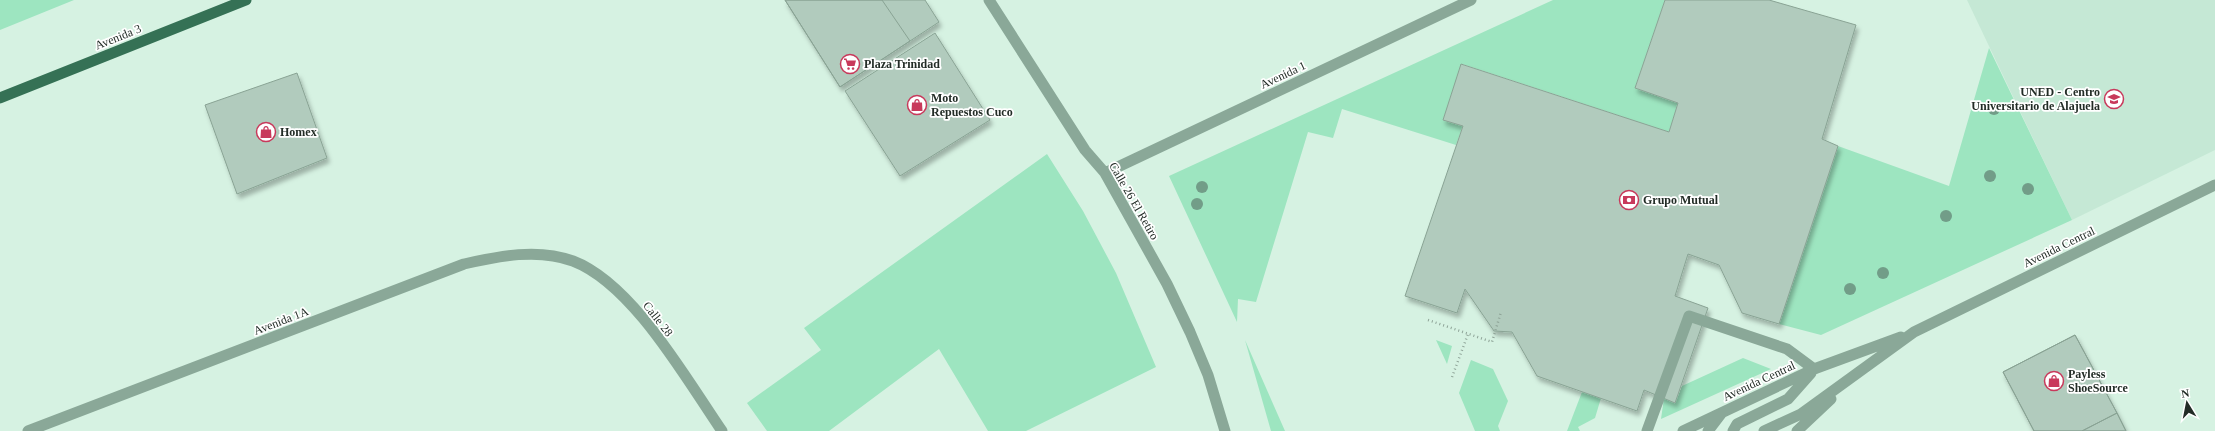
<svg xmlns="http://www.w3.org/2000/svg" width="2215" height="431" viewBox="0 0 2215 431" font-family="'Times New Roman',serif">
	<style>
		.built { fill: #c5e8d5 }
		.green { fill: #9de5c0 }
		.building { fill: #b1cbbd; stroke: #89a394; filter: url(#shadow) }
		.lines { fill: none; stroke-linecap: round; stroke-linejoin: round }
		.path { stroke: #8ea397; stroke-width: 2.5; stroke-dasharray: 1 3; stroke-linecap: butt }
		.service { stroke: #8aa898; stroke-width: 11 }
		.minor { stroke: #8aa898; stroke-width: 11 }
		.tertiary { stroke: #8aa898; stroke-width: 11 }
		.primary { stroke: #357155; stroke-width: 11 }
		.tree { fill: #729d88 }
		.labels { text-anchor: middle; dominant-baseline: central; stroke-width: 3.5; stroke-linejoin: round; paint-order: stroke }
		.street-label { font-size: 12px; fill: #222c26; stroke: #fff }
		.poi-label { font-size: 12px; font-weight: bold; fill: #222c26; stroke: #fff; text-anchor: start }
	</style>
	<defs>
		<filter id="shadow"><feDropShadow dx="2.5" dy="4.5" stdDeviation="2" flood-color="#0004"/></filter>
	</defs>
	<rect width="100%" height="100%" fill="#d6f2e2"/>
	<!-- built -->
	<path class="built" d="M1967,0h248v150l-143,70z"/>
	<!-- green -->
	<path class="green" d="M0,0h74l-74,30z
		M1553,0h112l-30,88 43,15 -9,29 -207,-68 -19,56 20,6 -7,19 -114,-36 -9,29 -25,-6 -52,170 -18,-3 -1,23 -68,-146z
		M1989,48l83,172 -251,115 -42,-11 59,-178 111,40z
		M1047,154l36,57 33,62 40,94 -130,64h-38l-49,-82 -110,82h-62l-20,-28 74,-53 -17,-22z
		M1245,340l40,91h-14z
		M1436,340l16,6 -5,18z
		M1743,358l28,11 -110,50 3,-21 11,5 7,-17z
		M1471,360l22,9 15,32 -10,25 2,5h-25l-16,-38z
		M1582,392l19,6 -6,20 -17,9 2,4h-13z"/>
	<!-- building -->
	<path class="building" d="M785,0h140l14,22 -99,65z
		M785,0h97l28,41 -70,46z
		M1665,0h104l87,25 -34,114 16,7 -59,178 -37,-11 -23,-48 -31,-11 -13,42 33,12 -33,95 -31,-13 -7,21 -100,-35 -25,-44 -18,-1 -29,-42 -8,24 -52,-17 58,-170 -20,-6 18,-56 208,68 9,-29 -43,-15z
		M935,33l55,87 -90,56 -55,-85z
		M297,73l30,85 -90,36 -32,-89z
		M2075,335l42,78 -35,18h-48l-31,-59z
		M2075,335l42,78 9,18h-92l-31,-59z
		M2117,413l9,18h-44z"/>
	<g class="lines">
		<!-- path -->
		<path class="path" d="M1428,320l64,22 9,-30
			M1452,377l16,-43"/>
		<!-- service -->
		<path class="service" d="M1647,431l42,-115 98,33 27,20"/>
		<!-- minor -->
		<path class="minor" d="M28,431l436,-167c35,-8 74,-16 109,-3 60,23 113,118 149,170"/>
		<!-- tertiary -->
		<path class="tertiary" d="M989,0l96,150 20,23 62,111 23,48 18,43 17,56
			M1105,173l366,-173
			M1683,431l131,-62 87,-32
			M1708,431l13,-17
			M1733,431l4,-7 51,-25 23,-26
			M1764,431l37,-17 113,-82 301,-147
			M1797,431l34,-32"/>
		<!-- primary -->
		<path class="primary" d="M0,98l246,-98"/>
	</g>
	<!-- trees -->
	<g class="tree">
		<circle cx="1994" cy="109" r="6"/>
		<circle cx="1990" cy="176" r="6"/>
		<circle cx="1202" cy="187" r="6"/>
		<circle cx="2028" cy="189" r="6"/>
		<circle cx="1197" cy="204" r="6"/>
		<circle cx="1946" cy="216" r="6"/>
		<circle cx="1883" cy="273" r="6"/>
		<circle cx="1850" cy="289" r="6"/>
	</g>
	<!-- icons -->
	<defs>
		<g id="supermarket-ring" transform="scale(1)"><circle r="9.5" fill="#fff" stroke="#c8395b" stroke-width="1.5"/><path d="M-6-5.5h2.5l.6 2H6L4.5 2H-2.5L-4.4-4H-6ZM-1.5 3.2a1.3 1.3 0 1 0 .1 0ZM3 3.2a1.3 1.3 0 1 0 .1 0Z" fill="#c8395b"/></g>
		<g id="university-ring" transform="scale(1)"><circle r="9.5" fill="#fff" stroke="#c8395b" stroke-width="1.5"/><path d="M0-5L7-2L0 1L-7-2ZM-4 1L0 2.5L4 1V4Q0 6-4 4Z" fill="#c8395b"/></g>
		<g id="shop-ring" transform="scale(1)"><circle r="9.5" fill="#fff" stroke="#c8395b" stroke-width="1.5"/><path d="M-5-2.5h2.3a2.7 3.5 0 0 1 5.4 0H5L5.5 6h-11ZM-1.5-2.5h3a1.5 2.3 0 0 0-3 0Z" fill="#c8395b"/></g>
		<g id="bank-ring" transform="scale(1)"><circle r="9.5" fill="#fff" stroke="#c8395b" stroke-width="1.5"/><path d="M-6-4H6V4H-6ZM0-2.3a2.3 2.3 0 1 0 0 4.6a2.3 2.3 0 1 0 0-4.6Z" fill="#c8395b"/></g>
	</defs>
	<g fill-rule="evenodd">
		<use href="#supermarket-ring" x="850" y="64"/>
		<use href="#university-ring" x="2114" y="99"/>
		<use href="#shop-ring" x="917" y="105"/>
		<use href="#shop-ring" x="266" y="132"/>
		<use href="#bank-ring" x="1629" y="200"/>
		<use href="#shop-ring" x="2054" y="381"/>
	</g>
	<g class="labels">
		<!-- street labels -->
		<g class="street-label">
			<text transform="translate(118 37) rotate(-22)">Avenida 3</text>
			<text transform="translate(1283 75) rotate(-25)">Avenida 1</text>
			<text transform="translate(1134 201) rotate(60)">Calle 26 El Retiro</text>
			<text transform="translate(2059 247) rotate(-26)">Avenida Central</text>
			<text transform="translate(658 319) rotate(52)">Calle 28</text>
			<text transform="translate(281 321) rotate(-21)">Avenida 1A</text>
			<text transform="translate(1759 381) rotate(-25)">Avenida Central</text>
		</g>
		<!-- poi labels -->
		<g class="poi-label">
			<text x="864" y="64">Plaza Trinidad</text>
			<text x="2100" y="92" text-anchor="end">UNED - Centro<tspan x="2100" dy="14">Universitario de Alajuela</tspan></text>
			<text x="931" y="98">Moto<tspan x="931" dy="14">Repuestos Cuco</tspan></text>
			<text x="280" y="132">Homex</text>
			<text x="1643" y="200">Grupo Mutual</text>
			<text x="2068" y="374">Payless<tspan x="2068" dy="14">ShoeSource</tspan></text>
		</g>
	</g>
	<!-- north arrow -->
	<g transform="translate(2187 403) rotate(350)" stroke="#ffffff" stroke-width="3" paint-order="stroke">
	<path d="M0-3L7 15L0 10L-7 15Z" fill="#222c26"/>
	<text y="-6" font-size="11" font-weight="bold" text-anchor="middle" fill="#222c26">N</text>
	</g>
</svg>
